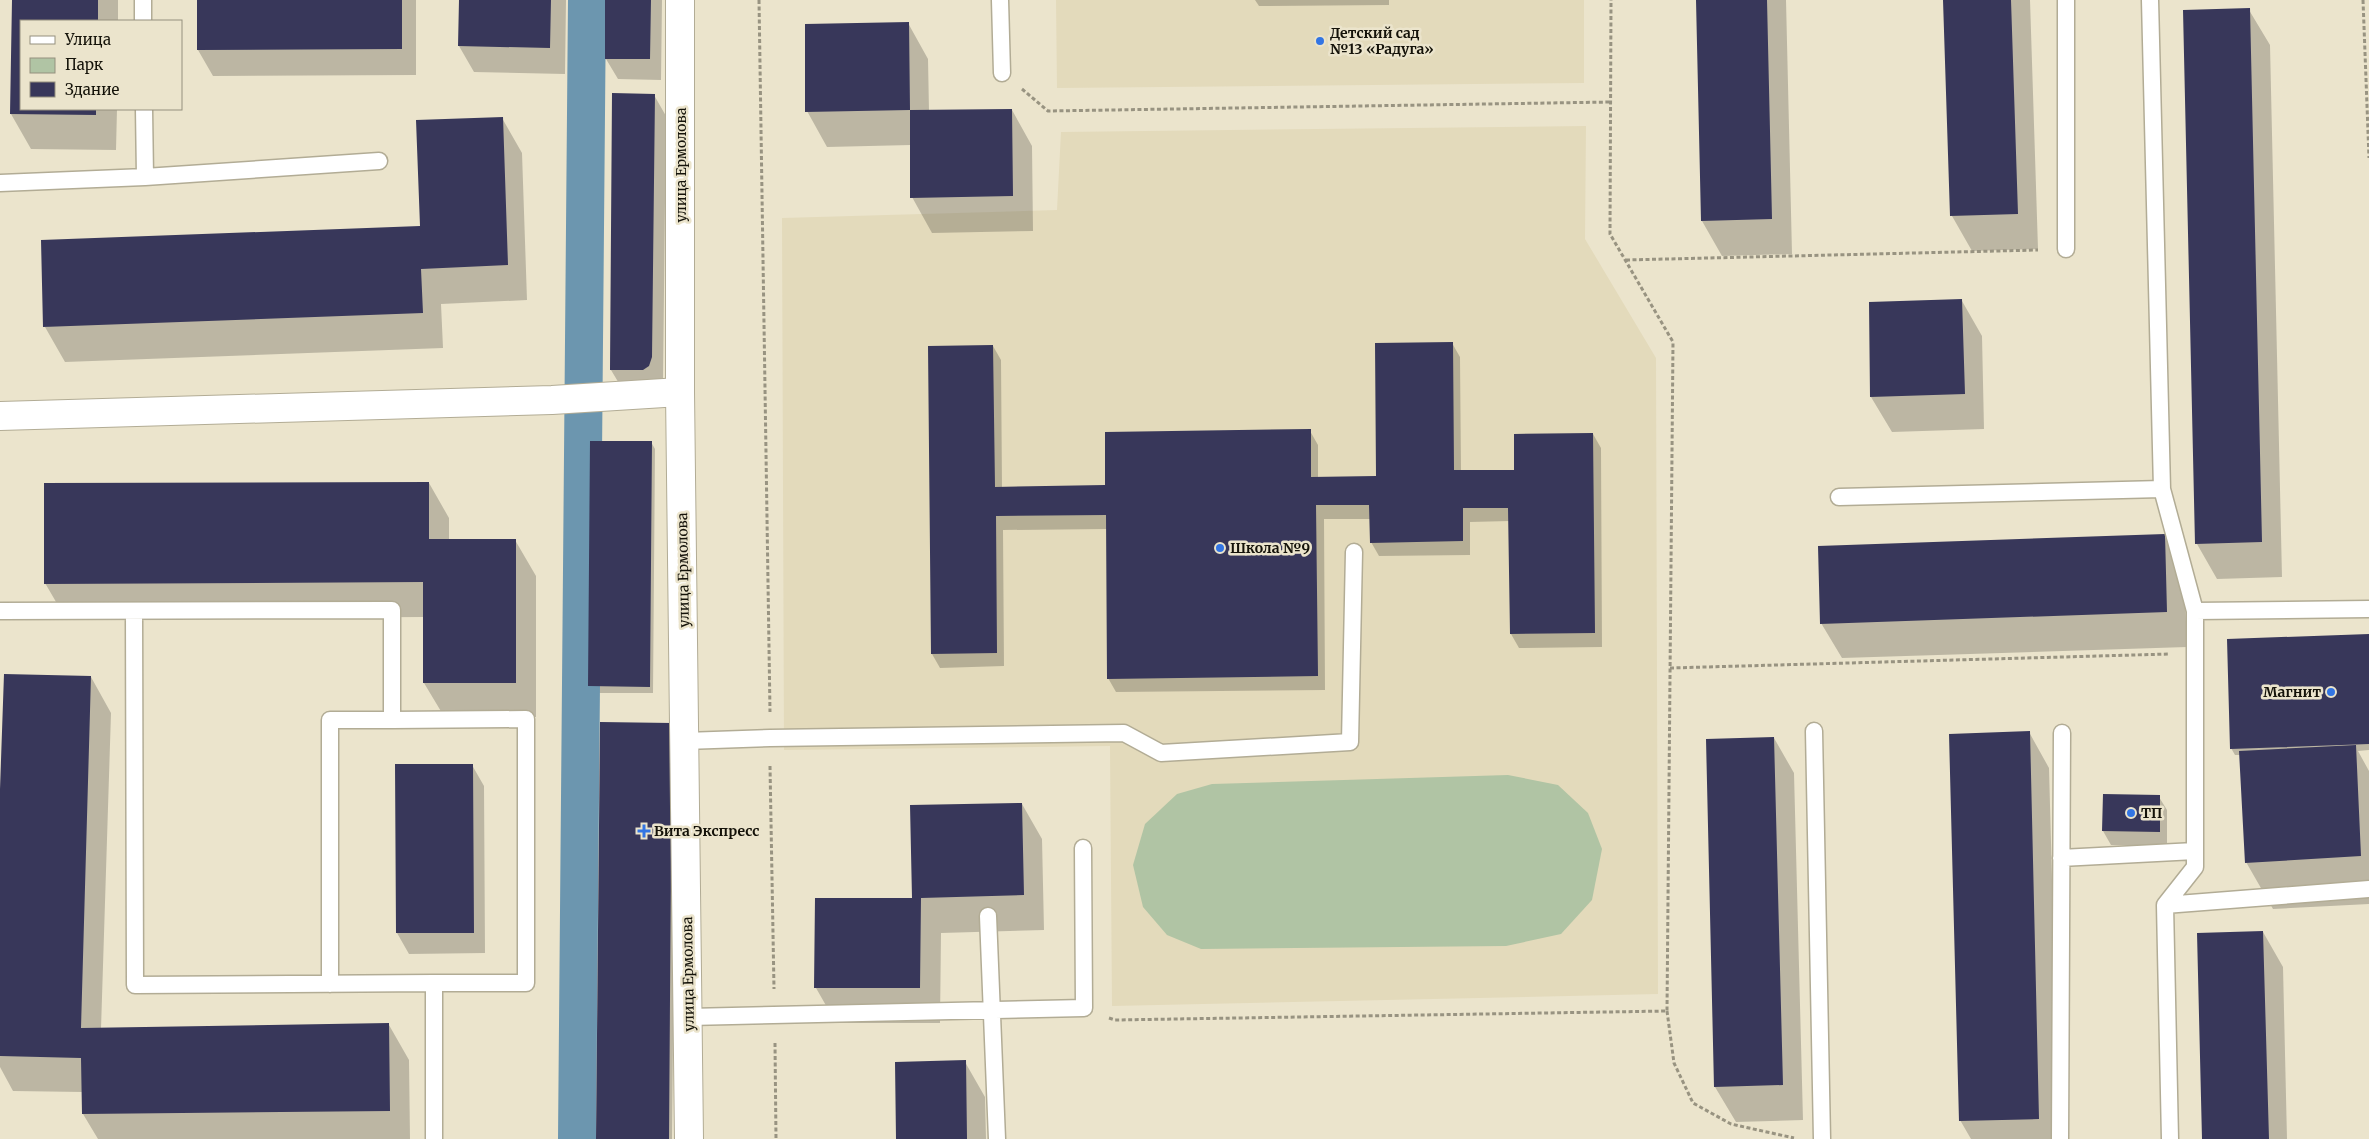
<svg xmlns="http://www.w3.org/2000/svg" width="2369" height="1139" viewBox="0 0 2369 1139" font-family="Merriweather,serif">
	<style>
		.built { fill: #e3dabb }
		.green { fill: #b0c4a4 }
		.shadow { fill: #0003 }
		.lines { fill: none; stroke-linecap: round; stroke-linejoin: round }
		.canal { stroke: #6c96af; stroke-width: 38 }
		.building { fill: #38375a }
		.service-casing { stroke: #b2ac95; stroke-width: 19 }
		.minor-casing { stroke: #b2ac95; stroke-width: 30 }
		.tertiary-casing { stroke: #b2ac95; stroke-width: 30 }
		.path { stroke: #989381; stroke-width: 3; stroke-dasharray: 4 2.5; stroke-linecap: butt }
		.service { stroke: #fff; stroke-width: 16 }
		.minor { stroke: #fff; stroke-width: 28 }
		.tertiary { stroke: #fff; stroke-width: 28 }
		.poi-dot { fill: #3375e3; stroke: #ebe4cc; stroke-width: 2 }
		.labels { text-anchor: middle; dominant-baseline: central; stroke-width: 5; stroke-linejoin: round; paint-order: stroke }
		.poi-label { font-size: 14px; font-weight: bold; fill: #141209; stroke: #ebe4cc; text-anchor: start }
		.street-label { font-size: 14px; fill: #141209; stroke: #ebe4cc }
	</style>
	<rect width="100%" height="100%" fill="#ebe4cc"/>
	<!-- built -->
	<path class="built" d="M1056,0h528v83l-527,5z
		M1586,126l-1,113 71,119 2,636 -546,12 -2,-260 -326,4 -2,-532 275,-8 4,-78z"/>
	<!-- green -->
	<path class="green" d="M1508,775l50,10 30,28 14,36 -10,51 -31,34 -55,12 -305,3 -34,-14 -24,-28 -10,-42 12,-41 32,-30 35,-10z"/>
	<!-- shadow -->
	<path class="shadow" d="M13,0h105v21h-97v88h96l-1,41 -85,-1 -20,-35z
		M198,0h218v75l-203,1 -15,-26z
		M460,0h106l-1,74 -91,-2 -15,-26z
		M606,0h56l-1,80 -43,-1 -12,-20z
		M1255,0h134v5l-130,1z
		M1697,0h89l6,254 -70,2 -20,-35z
		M1944,0h86l8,249 -66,2 -20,-35z
		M2249,10l21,35 12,532 -65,2 -20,-35 -12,-533z
		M908,23l20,36 1,52 83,-1 20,36 1,85 -101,2 -20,-36 -1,-52 -84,2 -20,-36z
		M654,95l12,21 -3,263 -3,8 -37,3 -12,-20z
		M502,118l20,35 5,147 -86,4 2,44 -378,14 -20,-35 376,-100z
		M1962,301l20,35 2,93 -92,3 -21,-35z
		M1452,343l8,14 1,115 54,-1 78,-37 8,14 1,199 -83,1 -8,-14 -1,-113 -40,1v33l-91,1 -8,-14v-23h-47l1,171 -209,2 -8,-14 -1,-149 -104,1 1,136 -64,2 -8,-14 61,-308 8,14 1,128 104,-1 204,-56 8,14v33l59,-1z
		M651,442l4,7 -2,244h-60l-3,-7z
		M429,483l20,35v23l66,-1 21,36v141l-91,1 -21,-35v-66l-358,2 -21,-36z
		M2164,535l20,35 3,77 -345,11 -21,-35z
		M2369,635v115l-11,1 11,20v133l-96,5 -27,-47 -6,-107h-5l-4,-7z
		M91,677l20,36 -10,316 288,-4 20,35 1,79h-312l-15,-25v-22l-70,-1 -13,-24v-237z
		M676,731l-4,408h-75z
		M2029,732l20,36 10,371h-88l-11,-19z
		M1774,738l20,35 9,347 -67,2 -21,-35z
		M472,765l12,21 1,167 -76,1 -12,-21 -1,-167z
		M2159,797l8,13v36l-56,-1 -8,-14z
		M1022,804l20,35 2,91 -103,3 -1,90h-104l-20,-35z
		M2263,932l20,35 4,172h-83z
		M965,1062l20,35 1,42h-89z"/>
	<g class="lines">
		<!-- canal -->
		<path class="canal" d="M577,1139l10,-1139"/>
	</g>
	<!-- building -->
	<path class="building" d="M12,0h86v21h-77v88h75v6l-86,-1z
		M197,0h205v49l-205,1z
		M459,0h92l-1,48 -92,-2z
		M605,0h46l-1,59h-45z
		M1696,0h71l5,219 -71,2z
		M1943,0h68l7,214 -68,2z
		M2250,8l12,534 -67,2 -12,-534z
		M909,22l1,88 -105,2v-88z
		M612,93l43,1 -3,263 -3,9 -6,4h-33z
		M1012,109l1,87 -103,2v-88z
		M503,117l5,148 -87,4 2,44 -380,14 -2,-87 379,-14 -4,-106z
		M1962,299l3,95 -95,3 -1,-95z
		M1453,342l1,128h60v-36l79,-1 2,200 -85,1 -2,-126h-45v33l-93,2 -1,-38h-53l2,171 -211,3 -1,-164 -110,1 1,137 -66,1 -3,-308 65,-1 2,142 110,-2v-53l206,-3v48l65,-1 -1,-133z
		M590,441h62l-2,246 -62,-1z
		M429,482v57h87v144h-93v-101l-379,2v-101z
		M2165,534l2,78 -347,12 -2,-78z
		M2369,634v110l-139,5 -3,-110z
		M4,674l87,2 -10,352 308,-5 1,88 -308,3 -1,-56 -81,-2v-267z
		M600,722l72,1 -3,416h-73z
		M2030,731l9,388 -80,2 -10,-387z
		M1774,737l9,348 -69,2 -8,-348z
		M2356,745l5,111 -116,7 -6,-112z
		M395,764h78l1,169h-78z
		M2103,794l57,1v37l-58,-1z
		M1022,803l2,92 -103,3 -1,90h-106l1,-90h97l-2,-93z
		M2263,931l6,208h-67l-5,-206z
		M966,1060l1,79h-71l-1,-77z"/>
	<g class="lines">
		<!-- service casing -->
		<g class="service-casing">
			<path id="service" d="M143,0v21
				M1000,0l2,73
				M2066,0v249
				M2150,0l12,489 33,122
				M144,109l1,68
				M0,183l145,-6 234,-16
				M1839,497l323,-8
				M0,611l392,-1v110l134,-1v264h-92
				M134,611l1,374 299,-2v156
				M1814,731l8,408
				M685,741l85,-3 354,-5 37,20 189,-11 4,-190
				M2061,858l134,-7
				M2165,905l204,-16
				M988,916l9,223
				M330,984v-264h62
				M689,1017l395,-9 -1,-160
				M2060,1139l2,-406
				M2170,1139l-5,-234 30,-38v-256l174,-2"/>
		</g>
		<!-- minor casing -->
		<g class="minor-casing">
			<path id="minor" d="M0,416l552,-16 128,-8"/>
		</g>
		<!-- tertiary casing -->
		<g class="tertiary-casing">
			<path id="tertiary" d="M680,0v392l9,747"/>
		</g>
		<!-- path -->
		<path class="path" d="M759,0l11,712
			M2363,0l6,158
			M1022,89l26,22 563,-9
			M1626,260l412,-10
			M1670,668l499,-14
			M770,766l4,223
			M1667,1011l7,52 19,40 38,21 63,14
			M1109,1018l6,2 552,-9 6,-669 -63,-108 1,-234
			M775,1043l1,96"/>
		<!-- service -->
		<use href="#service" class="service"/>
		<!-- minor -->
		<use href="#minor" class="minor"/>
		<!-- tertiary -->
		<use href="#tertiary" class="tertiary"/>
	</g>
	<!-- markers -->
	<g class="poi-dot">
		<circle cx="1320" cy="41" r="5"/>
		<circle cx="1220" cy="548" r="5"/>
		<circle cx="2331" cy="692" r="5"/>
		<circle cx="2131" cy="813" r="5"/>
		<path d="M641.5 823.5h5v5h5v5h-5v5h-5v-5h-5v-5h5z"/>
	</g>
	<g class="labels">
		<!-- poi labels -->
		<g class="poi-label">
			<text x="1330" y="33">Детский сад<tspan x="1330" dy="16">№13 «Радуга»</tspan></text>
			<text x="1230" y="548">Школа №9</text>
			<text x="2321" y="692" text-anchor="end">Магнит</text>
			<text x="2141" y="813">ТП</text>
			<text x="654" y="831">Вита Экспресс</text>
		</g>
		<!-- street labels -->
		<g class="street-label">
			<text transform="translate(681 165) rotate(-90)">улица Ермолова</text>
			<text transform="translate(683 570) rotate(-91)">улица Ермолова</text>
			<text transform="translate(688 974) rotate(-91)">улица Ермолова</text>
		</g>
	</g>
	<!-- legend -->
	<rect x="20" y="20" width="162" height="90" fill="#ebe4cc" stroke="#95907e"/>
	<rect x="30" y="36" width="25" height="8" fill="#ffffff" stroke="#95907e"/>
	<text x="65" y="45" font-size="15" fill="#141209">Улица</text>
	<rect x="30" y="58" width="25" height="15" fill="#b0c4a4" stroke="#95907e"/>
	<text x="65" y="70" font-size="15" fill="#141209">Парк</text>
	<rect x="30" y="82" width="25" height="15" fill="#38375a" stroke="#95907e"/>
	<text x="65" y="95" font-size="15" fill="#141209">Здание</text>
</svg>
